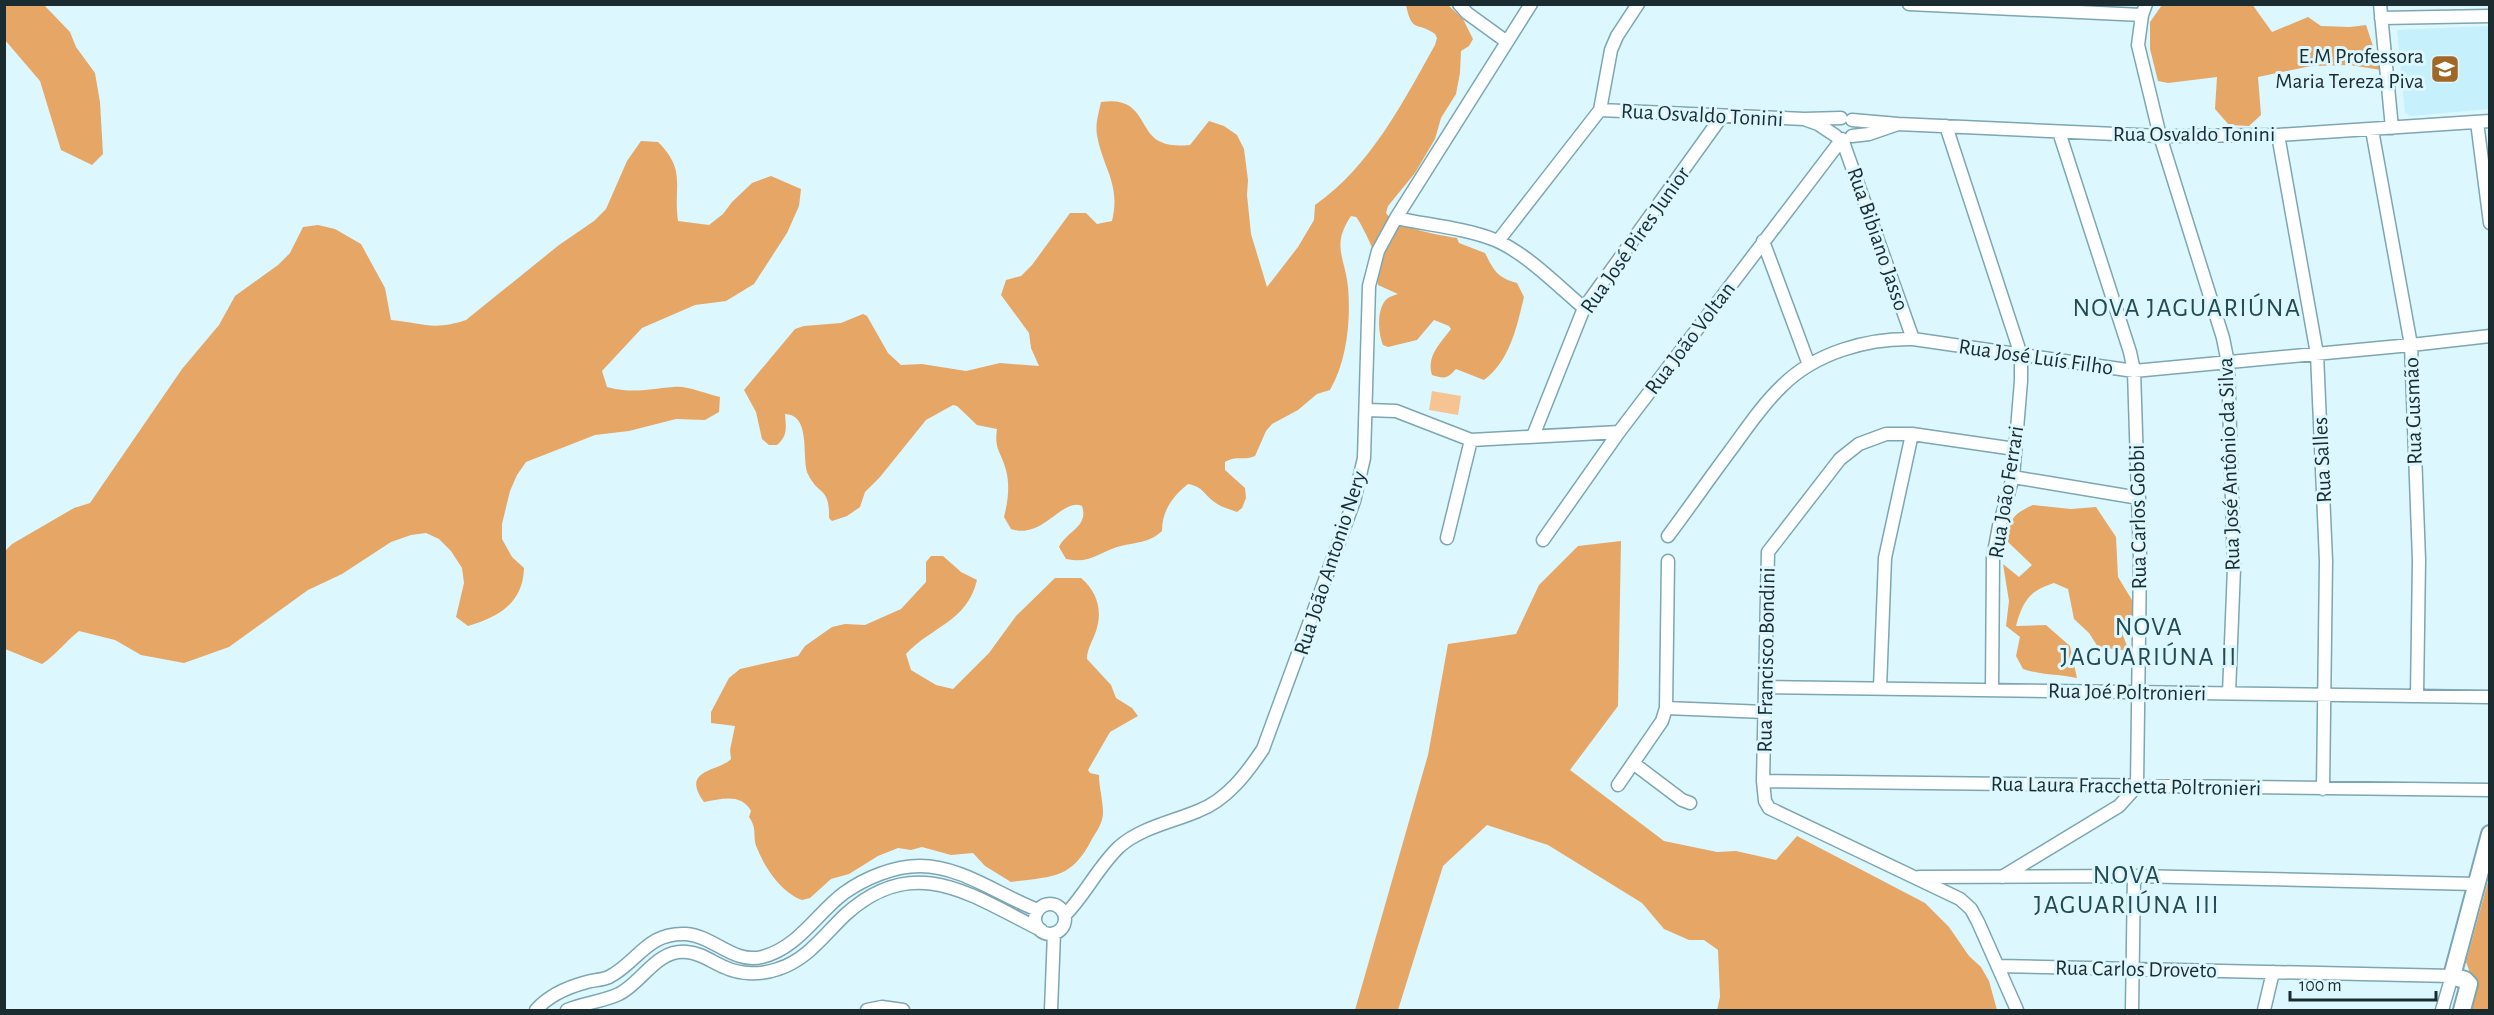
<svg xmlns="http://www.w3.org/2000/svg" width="2494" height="1015" viewBox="0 0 2494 1015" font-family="'Alegreya Sans',sans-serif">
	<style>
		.built { fill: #c6f0fc }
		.green { fill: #f6c392 }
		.forest { fill: #e6a666 }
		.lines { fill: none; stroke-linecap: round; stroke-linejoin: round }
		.street-casing { stroke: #7ca6b1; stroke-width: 15 }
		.secondary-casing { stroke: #7ca6b1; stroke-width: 20 }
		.street { stroke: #fff; stroke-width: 12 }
		.secondary { stroke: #fff; stroke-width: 16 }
		.labels { text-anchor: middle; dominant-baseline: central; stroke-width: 6; stroke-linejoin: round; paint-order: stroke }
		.poi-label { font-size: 22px; fill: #1b2c30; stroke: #ddf7fe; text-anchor: end }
		.street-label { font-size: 22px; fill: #1b2c30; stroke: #ddf7fe }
		.quarter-label { font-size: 26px; letter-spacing: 1.5px; fill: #234a54; stroke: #ddf7fe }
	</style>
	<rect width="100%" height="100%" fill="#ddf7fe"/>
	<!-- built -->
	<path class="built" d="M2489,26v83l-78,7 -6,-3 -8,-83z"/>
	<!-- green -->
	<path class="green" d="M1432,391l29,5 -3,19 -29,-5z"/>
	<!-- forest -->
	<path class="forest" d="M5,4l39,1 26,27 6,15 19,26 5,29 3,52 -11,11 -31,-15 -21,-69 -35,-41z
		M2252,4l20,28 36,-15 13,9 29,1 16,-2 15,45 -31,-5 -39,1 -53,11 3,38 -12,11 -20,-1 -14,-16 2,-32 -49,6 -10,-2 -8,-32v-27l12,-17z
		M1406,5h42l15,14 10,20 -4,7 -8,5 -1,22 -4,21 -15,24 -6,21 -20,34 -27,33 -2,7c10,15 53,22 71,25l2,5 26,10c9,18 13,25 32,30l7,14c-7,29 -14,64 -40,83l-28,-11c-9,10 -12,10 -24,6 -6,-19 8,-31 19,-46l-2,-3 -15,-6 -17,20 -29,7 -5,-2c-5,-12 -7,-38 5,-47 3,-2 7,-3 10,-4l-20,-9c-2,-8 2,-17 -1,-25 -2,-7 -16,-38 -21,-43l-5,-1c-20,30 -6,41 -3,71 3,33 -1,74 -18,103l-13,4 -19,16 -26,14 -6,7 -11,25c-12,5 -18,-1 -30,6v8l20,18 1,10 -4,10 -5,4c-8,-3 -17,-5 -24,-11 -10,-8 -10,-14 -25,-17 -16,13 -26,27 -26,47 -14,13 -28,11 -45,16 -21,7 -27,17 -51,12l-7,-12c8,-16 30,-20 23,-41 -20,-9 -39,34 -71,23l-7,-12c4,-16 6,-31 2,-47 -5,-19 -12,-20 -9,-41l-20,-4 -20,-19 -4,-1 -27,15 -46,57 -15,15 -5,15 -13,9 -15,5 -3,-3c1,-32 -11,-22 -21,-44 -7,-16 4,-59 -23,-60 1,13 3,22 -8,31h-8l-7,-6 -6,-27 -12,-22 51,-61 9,-3 37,-3 22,-9 4,2 21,37 13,12 21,-1 44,7 34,-8 39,3 -8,-18 -2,-15 -28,-38 5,-15 15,-4 11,-11 38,-52h16l11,11 15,-3c9,-37 -9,-52 -15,-86 -2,-11 2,-23 4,-33 44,-7 37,30 60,40 8,4 19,4 29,3l19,-24 15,5 13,9 7,14 4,31 -1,15 4,39 16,53 31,-40 16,-27 1,-15c55,-38 88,-103 120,-160l2,-7 -2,-4c-18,-13 -23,0 -29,-29z
		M641,141l17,1c29,29 15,43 20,79l31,4 14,-11 9,-12 20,-19 19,-7 30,13 -2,17 -12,27 -33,51 -28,17 -31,4 -53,23 -40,43 5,16c26,7 41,2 66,0 14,-2 33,7 47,10l-1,15 -14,8 -29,-1 -47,12 -34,4 -69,27 -9,13 -7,16 -8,33v15l10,18 12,11c-1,35 -25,49 -56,58l-12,-9 8,-34 -2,-15 -11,-17 -12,-12 -13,-6 -15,2 -20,7 -49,32 -34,16 -79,57 -45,16 -43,-8 -26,-15 -36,-9c-14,11 -23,24 -37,33l-37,-15v-98l7,-7 62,-36 16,-5 92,-134 37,-44 16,-29 43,-31 12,-12 13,-26 15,-2 17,4 26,15 24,44 6,32c32,3 42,11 75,0l93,-75 35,-24 12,-12 21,-48z
		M2033,505l38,4 25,-2 20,30 2,40 17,28 -2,22 -11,6 7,18 -31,-4 -9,-14 -15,-14 -6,-30 -14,-6c-25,8 -31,18 -38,43l30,-1 24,21 7,32c-19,-4 -36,-3 -54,-9l-7,-13 4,-19 -14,-11 3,-25 -6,-37 16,13 13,-12 -24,-23c1,-23 5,-28 25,-37z
		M1621,541l-3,165 -48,64 94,71 53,11 19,-1 40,9 21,-24 128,67 24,24 20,29 12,11 8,14 8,29h-280l3,-13 -2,-47 -14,-10h-15l-25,-11 -22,-26 -94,-58 -61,-20 -44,41 -45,144h-43l73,-255 20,-111 68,-10 23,-49 39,-39z
		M931,556h12l18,16 16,8c-10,42 -45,46 -71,74l5,16 25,15 17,4 36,-36 27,-37 39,-38h26c16,13 22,33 15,53 -3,10 -9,17 -9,28l24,26 5,13 16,10 6,8 -28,16 -22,38 2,3 9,2c0,13 4,25 4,38 0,9 -6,18 -11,26 -21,41 -39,37 -81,43l-26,-16 -12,-13 -22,2 -29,-8 -11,3 -13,-2 -20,8 -29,18 -18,5 -21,19 -8,2c-21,-8 -37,-32 -45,-52 -5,-11 1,-18 -8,-31l2,-6c-10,-18 -29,-12 -47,-9 -24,-33 14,-30 27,-43l-1,-9 5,-24 -24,-3v-11l18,-34 11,-9 58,-13 7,-10 27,-19 13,-3 20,1 36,-16 25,-27v-20z
		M2489,878v132h-20l5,-26 -8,-22z"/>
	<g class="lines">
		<!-- street casing -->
		<g class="street-casing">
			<path id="street" d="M1459,4l8,9 40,29
				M1909,4l233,11
				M2146,4l-4,11 -4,30 22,91 63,202 5,25 6,205 -5,125
				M2380,4l12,124
				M2381,18l109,-2
				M1600,110l204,9
				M1852,120l46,4 -29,10 -17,2
				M2477,122l13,101
				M1898,124l262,12 118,-1 212,-14
				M1946,126l75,229v26l-8,96 -14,49 -6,32 -1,132
				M2372,130l39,215 8,215 -2,136
				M2278,135l39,219 9,207 -3,228
				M1836,136l-18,-12 -14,-5 37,-1
				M1842,139l71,200
				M1396,218c32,7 69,10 99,22 31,13 63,46 89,68
				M1498,241l102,-131 11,-60 6,-14 21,-32
				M1763,241l46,124
				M1367,410l29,1 75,29 148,-8
				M1533,436l51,-128 138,-192
				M2015,449l-103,-15h-26l-27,10 -19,15 -72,93 -5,229 2,20 4,7 191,91 11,10 7,13 39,88
				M2013,477l126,21
				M1668,536c21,-28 41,-57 62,-85 17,-23 32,-46 52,-65 33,-33 85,-48 131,-47l221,32 277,-26 79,-9
				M1447,538l24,-98
				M1543,540l76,-108 223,-293
				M1765,687l725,10
				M1880,688l5,-130 27,-124
				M1666,708l2,-147
				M1633,763l49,37 8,3
				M1763,781l727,9
				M1618,785l44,-64 4,-13 99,4
				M1919,877l215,-1 342,8
				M2002,877l117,-71 18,-20 3,-228 -6,-187 -4,-19 -71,-220
				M1035 919a15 15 0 1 1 30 0a15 15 0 1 1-30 0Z
				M1065,915c20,-20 33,-48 54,-68 21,-19 53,-25 79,-36 29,-11 49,-38 65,-62l91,-248 10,-43 5,-172 9,-35 18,-33 135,-214
				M1998,966l454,10 -10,34
				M536,1010c13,-15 32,-23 51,-28 7,-2 15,-2 22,-5 29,-15 38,-45 77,-43 28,2 47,30 76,23 36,-9 55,-44 82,-64 21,-15 50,-27 76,-27 42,0 80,30 118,44
				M567,1010c16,-7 35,-8 52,-16 24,-12 37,-45 68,-42 14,1 25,10 37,15 17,8 37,8 54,2 29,-9 46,-34 67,-54 70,-64 127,-19 196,15
				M867,1010l15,-3 21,3
				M1051,1010l3,-77
				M2132,1010l2,-134
				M2264,1010l9,-38"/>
		</g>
		<!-- secondary casing -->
		<g class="secondary-casing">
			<path id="secondary" d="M2462,1010l7,-26 -4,-4 -13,-4 38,-142"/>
		</g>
		<!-- street -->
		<use href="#street" class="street"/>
		<!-- secondary -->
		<use href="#secondary" class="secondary"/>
	</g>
	<!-- icons -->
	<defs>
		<g id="school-square" transform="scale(1.5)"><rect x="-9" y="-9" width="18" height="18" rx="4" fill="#a16726" stroke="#ddf7fe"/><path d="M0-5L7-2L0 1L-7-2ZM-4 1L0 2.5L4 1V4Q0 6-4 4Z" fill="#fff"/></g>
	</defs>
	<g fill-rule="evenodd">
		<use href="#school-square" x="2445" y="69"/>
	</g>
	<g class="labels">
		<!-- poi labels -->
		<g class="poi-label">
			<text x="2424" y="56">E.M Professora<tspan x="2424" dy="25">Maria Tereza Piva</tspan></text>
		</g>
		<!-- street labels -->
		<g class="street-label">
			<text transform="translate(1702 115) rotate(3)">Rua Osvaldo Tonini</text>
			<text x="2194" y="134">Rua Osvaldo Tonini</text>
			<text transform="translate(1878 239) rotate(71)">Rua Bibiano Jasso</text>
			<text transform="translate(1635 240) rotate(-55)">Rua José Pires Junior</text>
			<text transform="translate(1690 338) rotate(-53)">Rua João Voltan</text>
			<text transform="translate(2036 357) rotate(8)">Rua José Luís Filho</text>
			<text transform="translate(2413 411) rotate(-92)">Rua Gusmão</text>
			<text transform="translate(2322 460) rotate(-93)">Rua Salles</text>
			<text transform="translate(2229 464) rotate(-92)">Rua José Antônio da Silva</text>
			<text transform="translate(2006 492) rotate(-81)">Rua João Ferrari</text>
			<text transform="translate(2138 517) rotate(-91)">Rua Carlos Gobbi</text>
			<text transform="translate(1330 563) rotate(-72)">Rua João Antonio Nery</text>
			<text transform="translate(1766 660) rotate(-89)">Rua Francisco Bondini</text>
			<text transform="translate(2127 692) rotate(1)">Rua Joé Poltronieri</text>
			<text transform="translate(2126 786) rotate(1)">Rua Laura Fracchetta Poltronieri</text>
			<text transform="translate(2136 969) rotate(1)">Rua Carlos Droveto</text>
		</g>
		<!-- quarter labels -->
		<g class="quarter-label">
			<text x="2187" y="308">NOVA JAGUARIÚNA</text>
			<text x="2149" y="627">NOVA<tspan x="2149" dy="30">JAGUARIÚNA II</tspan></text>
			<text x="2127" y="875">NOVA<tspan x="2127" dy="30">JAGUARIÚNA III</tspan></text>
		</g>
	</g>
	<!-- border -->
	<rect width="2494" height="1015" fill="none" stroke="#1b2c30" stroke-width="12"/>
	<!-- scale -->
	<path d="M2290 991v9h146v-9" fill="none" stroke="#1b2c30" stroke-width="3"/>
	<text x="2299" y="991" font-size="18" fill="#1b2c30" stroke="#ddf7fe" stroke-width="4.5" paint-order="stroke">100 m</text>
</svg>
